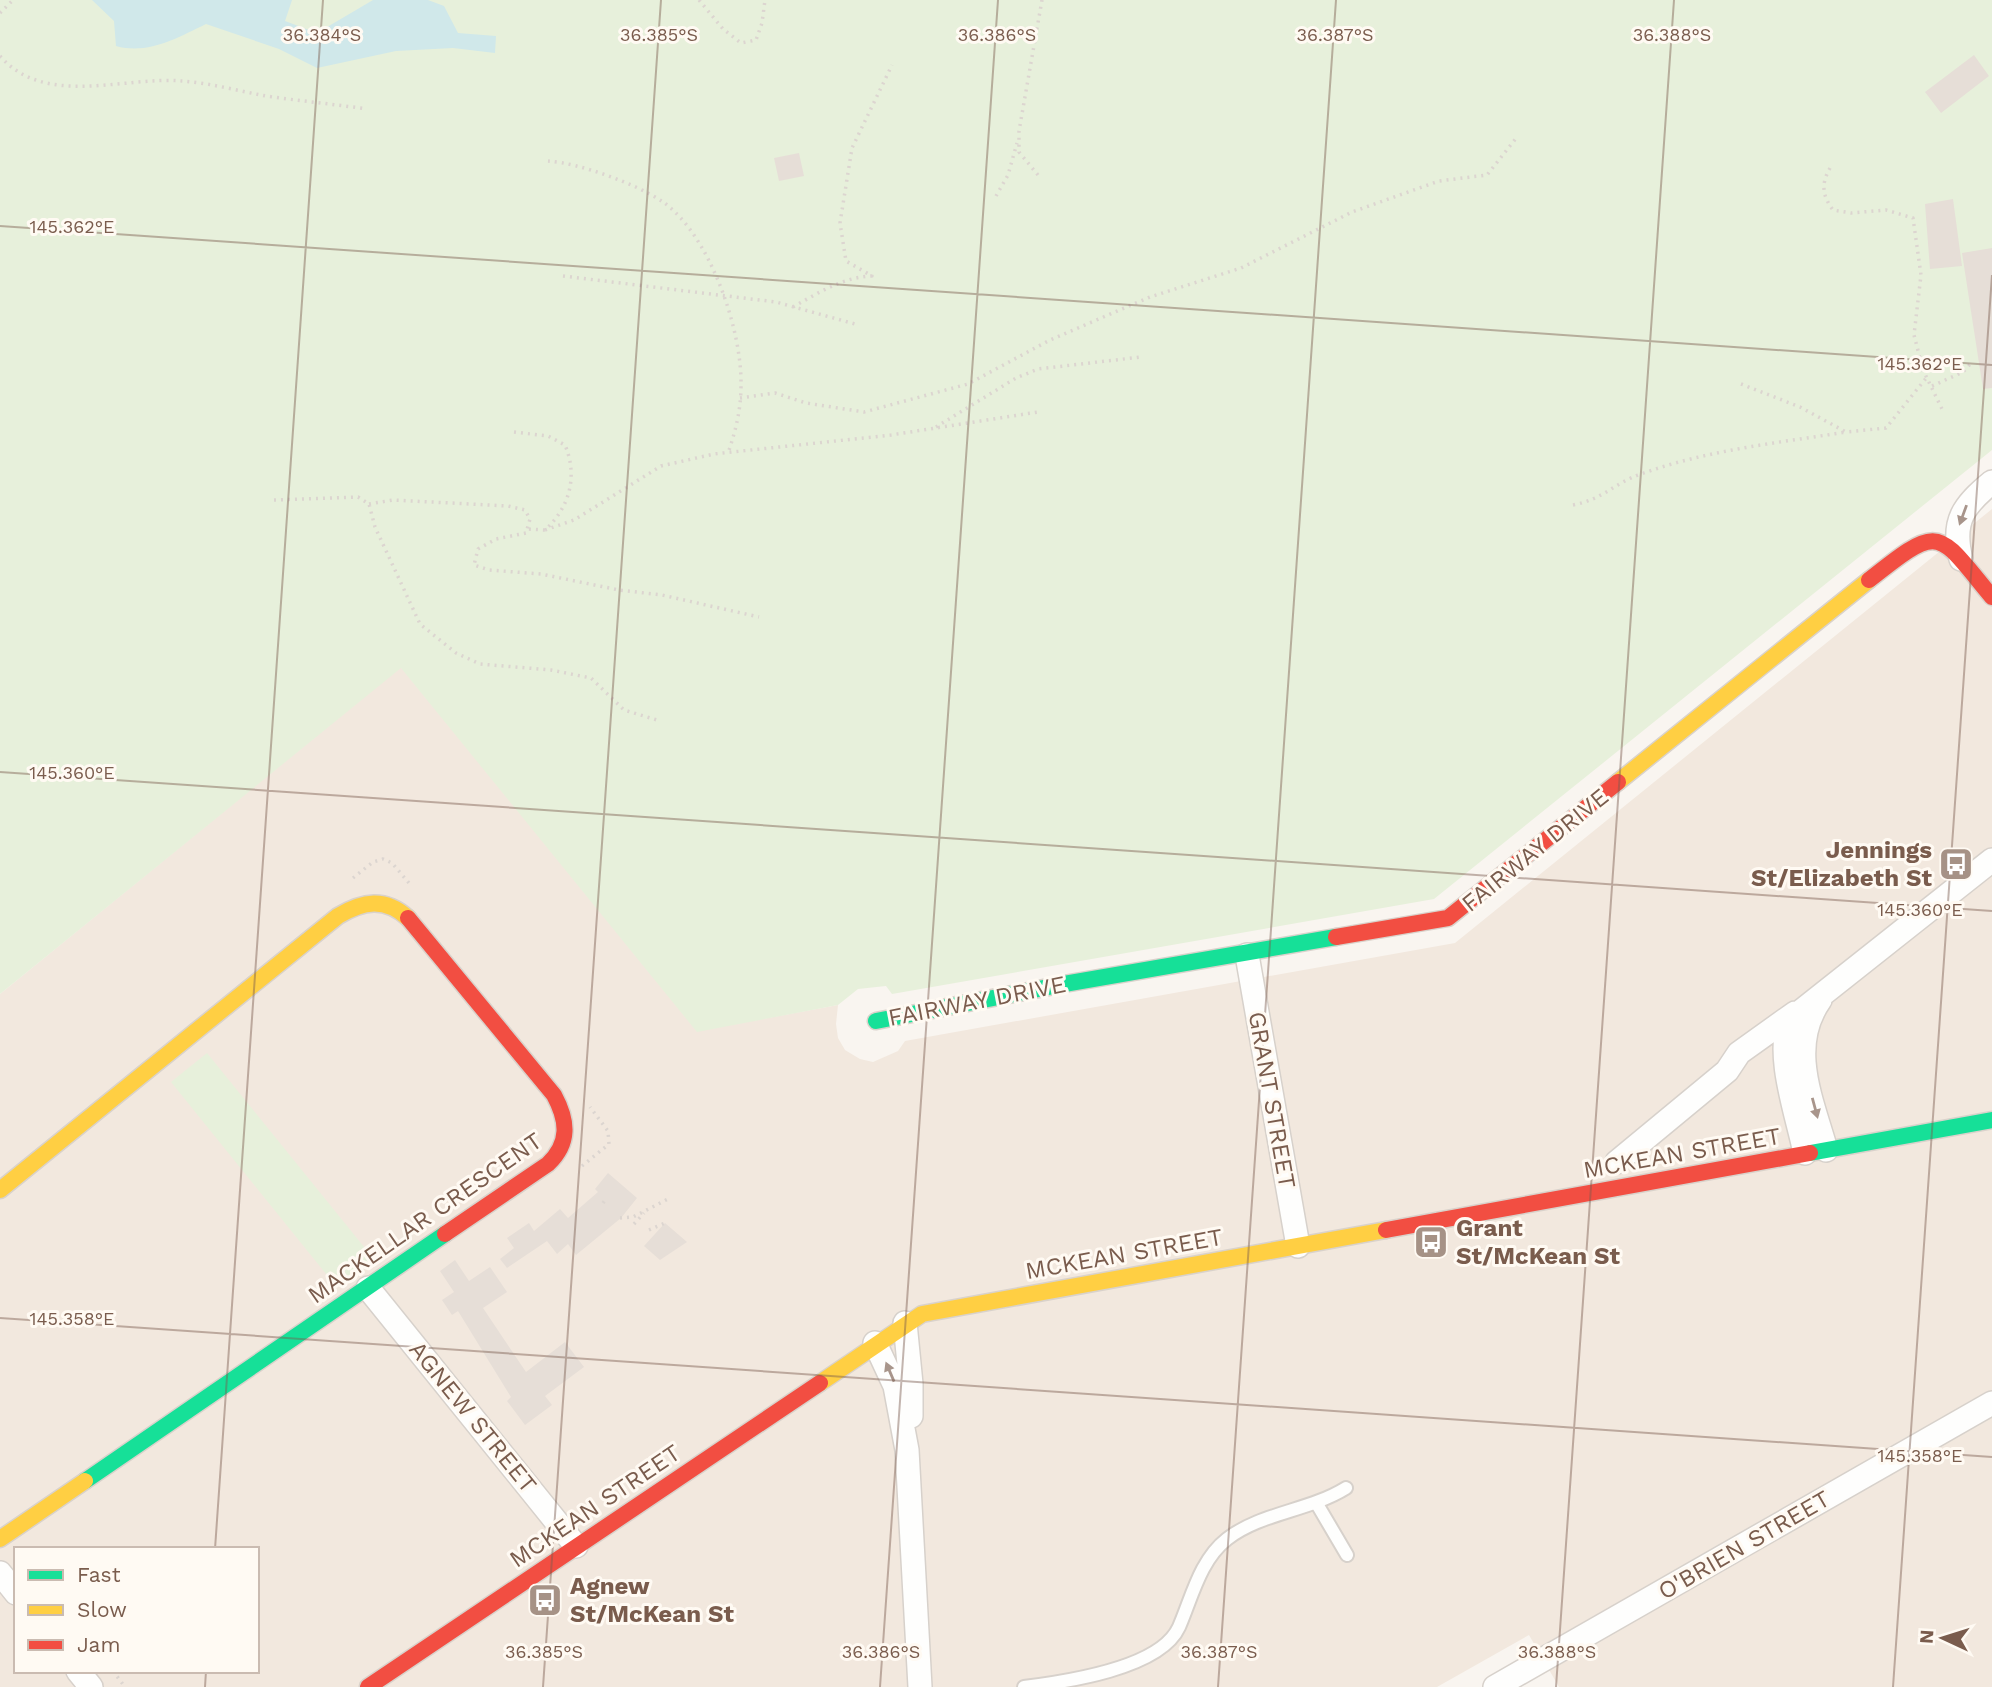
<svg xmlns="http://www.w3.org/2000/svg" width="1992" height="1687" viewBox="0 0 1992 1687" font-family="'Work Sans',sans-serif">
	<style>
		.residential { fill: #f2e8de; fill-rule: evenodd }
		.green { fill: #e7f0db }
		.water { fill: #d0e8ea }
		.building { fill: #e6ded7 }
		.lines { fill: none; stroke-linecap: round; stroke-linejoin: round }
		.lane-casing { stroke: #d7d1cb; stroke-width: 16 }
		.street-casing { stroke: #d7d1cb; stroke-width: 26 }
		.fast-casing { stroke: #d9d2cb; stroke-width: 19 }
		.slow-casing { stroke: #d9d2cb; stroke-width: 19 }
		.jam-casing { stroke: #d9d2cb; stroke-width: 19 }
		.path { stroke: #dcd5d0; stroke-width: 3.5; stroke-dasharray: 2 5; stroke-linecap: butt }
		.lane { stroke: #fefefd; stroke-width: 12 }
		.street { stroke: #fefefd; stroke-width: 23 }
		.fast { stroke: #16e098; stroke-width: 16 }
		.slow { stroke: #ffcf43; stroke-width: 16 }
		.jam { stroke: #f24e42; stroke-width: 16 }
		.oneway { fill: #a8958b }
		.ticks { fill: none; stroke: #7a5c4d; stroke-width: 2; stroke-opacity: 0.45 }
		.labels { text-anchor: middle; dominant-baseline: central; stroke-width: 6; stroke-linejoin: round; paint-order: stroke }
		.street-label { font-size: 24px; fill: #7a5c4d; stroke: #fffaf3 }
		.poi-label { font-size: 24px; font-weight: bold; fill: #7a5c4d; stroke: #fffaf3; text-anchor: start }
		.ticks-label { font-size: 18px; text-anchor: middle; fill: #7a5c4d; stroke: #fffaf3; stroke-width: 6; stroke-linejoin: round; paint-order: stroke }
	</style>
	<rect width="100%" height="100%" fill="#f9f5f0"/>
	<!-- residential -->
	<path class="residential" d="M1992,509v1178h-433l-30,-52 -92,52h-1437v-693l401,-327 296,364 141,-26 -2,19 2,14 7,12 15,9 13,3 25,-11 7,-10 550,-98zM16,1549h241v122h-241z"/>
	<!-- green -->
	<path class="green" d="M0,0h1992v450l-558,449 -542,95 -6,-8 -28,3 -20,16 -141,27 -296,-364 -401,326z
		M207,1053l166,205 -38,27 -164,-203z"/>
	<!-- water -->
	<path class="water" d="M92,0h200l-7,21 32,12 56,-33h55l16,6 14,27 38,3 -1,17 -42,-5 -57,3 -79,17 -38,-19 -73,-25c-29,14 -58,31 -90,22l-2,-25z"/>
	<!-- building -->
	<path class="building" d="M1974,55l15,21 -48,37 -16,-21z
		M799,153l5,23 -25,5 -5,-23z
		M1953,199l9,67 -32,3 -5,-65z
		M1992,248v140l-9,1 -21,-136z
		M608,1173l29,25 -16,20 -45,37 -8,-11 -11,10 -10,-13 -40,27 -7,-9 14,-11 -7,-10 22,-15 5,8 26,-22 8,9 30,-26 -3,-3z
		M665,1223l22,19 -27,18 -16,-14z
		M455,1260l14,21 21,-14 17,25 -24,16 43,64 39,-30 19,25 -39,29 7,9 -27,20 -18,-24 4,-4 -53,-86 -6,4 -10,-15 12,-8 -14,-21z"/>
	<g class="lines">
		<!-- lane casing -->
		<g class="lane-casing">
			<path id="lane" d="M1317,1504l30,51
				M1024,1687c40,-5 136,-18 155,-60 13,-30 21,-67 48,-88 33,-26 82,-28 119,-51"/>
		</g>
		<!-- street casing -->
		<g class="street-casing">
			<path id="street" d="M1961,559c-10,-38 3,-54 31,-77
				M1247,955l51,291
				M1820,1000c-33,47 -8,100 6,150
				M1805,1153c-7,-36 -30,-98 -15,-133l202,-160
				M1617,1162l110,-91 12,-18 56,-40
				M368,1288l208,258
				M905,1323l6,61v32
				M875,1343l20,43 12,64 13,237
				M0,1573l16,20
				M78,1671l13,16
				M1495,1687l497,-284"/>
		</g>
		<!-- fast casing -->
		<g class="fast-casing">
			<path id="fast" d="M876,1021l188,-37 272,-47
				M1810,1153l182,-33
				M85,1481l360,-247"/>
		</g>
		<!-- slow casing -->
		<g class="slow-casing">
			<path id="slow" d="M1618,782l251,-202
				M0,1190l338,-274c25,-15 47,-19 70,2
				M820,1383l102,-69 464,-84
				M0,1539l85,-58"/>
		</g>
		<!-- jam casing -->
		<g class="jam-casing">
			<path id="jam" d="M1869,580c73,-58 67,-50 123,17
				M408,918l146,177c14,26 16,48 -6,69l-103,70
				M1336,937l112,-19 170,-136
				M1386,1230l424,-77
				M368,1687l452,-304"/>
		</g>
		<!-- path -->
		<path class="path" d="M699,0l24,29 18,14 15,-3 6,-17 3,-23
			M0,13l13,-13
			M0,56c45,52 124,20 182,25 28,2 57,10 84,15 34,5 67,8 101,13
			M548,161c31,2 89,23 115,41 47,33 79,128 78,183 0,24 -5,45 -13,68
			M1830,168c-9,16 -8,27 3,42l18,3 35,-3 27,8 8,57 -7,60 9,35 19,39
			M1038,175l-19,-23v-21l23,-131
			M996,196l12,-21 9,-32
			M563,276l213,26 79,22
			M793,307c25,-14 50,-30 79,-31l-26,-15 -6,-38 12,-75 40,-83
			M1741,384l59,23 46,25 40,-4 41,-51
			M1932,386l31,-14 10,-11
			M740,398l35,-5 31,10 58,9 104,-28 82,-44 100,-43 91,-29 111,-56 87,-31 48,-6 30,-38
			M936,427l80,-49 22,-9 103,-12
			M514,432l34,4 17,9c13,31 5,62 -20,85l-18,-1
			M274,500l84,-3 11,7 6,23 45,97 36,29 24,11 71,6 40,8 33,32 33,10
			M369,504l24,-4 115,6 17,4 5,9 -4,14 -30,6 -18,10 -4,16 15,5 52,4 78,16 43,5 97,22
			M1573,505c31,-6 41,-22 68,-31 66,-24 136,-31 205,-42
			M545,530l29,-10 87,-54 53,-12 177,-19 147,-23
			M353,878l20,-16 10,-3 9,4 17,20
			M582,1166l27,-22 -1,-13 -18,-24
			M603,1203l3,-4
			M620,1218l13,-1 35,-18
			M634,1224l10,-11
			M649,1230l16,-7
			M113,1671l12,16"/>
		<!-- lane -->
		<use href="#lane" class="lane"/>
		<!-- street -->
		<use href="#street" class="street"/>
		<!-- fast -->
		<use href="#fast" class="fast"/>
		<!-- slow -->
		<use href="#slow" class="slow"/>
		<!-- jam -->
		<use href="#jam" class="jam"/>
	</g>
	<!-- one-way arrows -->
	<defs><path id="oneway-solid" d="M-6-.8H1V-3.2L6.5 0L1 3.2V.8H-6Z" transform="scale(1.75)"/></defs>
	<g class="oneway">
		<use href="#oneway-solid" transform="translate(1963 515) rotate(110)"/>
		<use href="#oneway-solid" transform="translate(1815 1108) rotate(75)"/>
		<use href="#oneway-solid" transform="translate(890 1372) rotate(-113)"/>
	</g>
	<!-- ticks -->
	<path class="ticks" d="M0,226l1992,139M0,772l1992,139M0,1318l1992,139M215,1549l108,-1549M205,1687l1,-16M543,1687l118,-1687M880,1687l118,-1687M1218,1687l118,-1687M1556,1687l118,-1687M1893,1687l99,-1412"/>
	<!-- icons -->
	<defs>
		<g id="bus-square" transform="scale(1.75)"><rect x="-9" y="-9" width="18" height="18" rx="4" fill="#a69286" stroke="#fffaf3"/><path d="M-5-6H5V4H4V6H2V4H-2V6H-4V4H-5ZM-3.5-4V0h7V-4ZM-3.5 1.2v1.5H-2V1.2ZM2 1.2v1.5H3.5V1.2Z" fill="#fff"/></g>
	</defs>
	<g fill-rule="evenodd">
		<use href="#bus-square" x="1956" y="864"/>
		<use href="#bus-square" x="1431" y="1242"/>
		<use href="#bus-square" x="545" y="1600"/>
	</g>
	<g class="labels">
		<!-- street labels -->
		<g class="street-label">
			<text transform="translate(1535 850) rotate(-39)">FAIRWAY DRIVE</text>
			<text transform="translate(977 1001) rotate(-11)">FAIRWAY DRIVE</text>
			<text transform="translate(1272 1100) rotate(80)">GRANT STREET</text>
			<text transform="translate(1682 1153) rotate(-10)">MCKEAN STREET</text>
			<text transform="translate(425 1218) rotate(-35)">MACKELLAR CRESCENT</text>
			<text transform="translate(1124 1254) rotate(-10)">MCKEAN STREET</text>
			<text transform="translate(473 1417) rotate(51)">AGNEW STREET</text>
			<text transform="translate(595 1506) rotate(-34)">MCKEAN STREET</text>
			<text transform="translate(1744 1545) rotate(-30)">O'BRIEN STREET</text>
		</g>
		<!-- poi labels -->
		<g class="poi-label">
			<text x="1932" y="850" text-anchor="end">Jennings<tspan x="1932" dy="28">St/Elizabeth St</tspan></text>
			<text x="1456" y="1228">Grant<tspan x="1456" dy="28">St/McKean St</tspan></text>
			<text x="570" y="1586">Agnew<tspan x="570" dy="28">St/McKean St</tspan></text>
		</g>
	</g>
	<g class="ticks-label">
		<text x="322" y="41">36.384°S</text>
		<text x="659" y="41">36.385°S</text>
		<text x="997" y="41">36.386°S</text>
		<text x="1335" y="41">36.387°S</text>
		<text x="1672" y="41">36.388°S</text>
		<text x="72" y="233">145.362°E</text>
		<text x="1920" y="370">145.362°E</text>
		<text x="72" y="779">145.360°E</text>
		<text x="1920" y="916">145.360°E</text>
		<text x="72" y="1325">145.358°E</text>
		<text x="1920" y="1462">145.358°E</text>
		<text x="544" y="1658">36.385°S</text>
		<text x="881" y="1658">36.386°S</text>
		<text x="1219" y="1658">36.387°S</text>
		<text x="1557" y="1658">36.388°S</text>
	</g>
	<!-- legend -->
	<rect x="14" y="1547" width="245" height="126" fill="#fffaf3" stroke="#cabbb1" stroke-width="2"/>
	<rect x="28" y="1570" width="35" height="10" fill="#16e098" stroke="#cabbb1" stroke-width="2"/>
	<text x="77" y="1582" font-size="21" fill="#7a5c4d">Fast</text>
	<rect x="28" y="1605" width="35" height="10" fill="#ffcf43" stroke="#cabbb1" stroke-width="2"/>
	<text x="77" y="1617" font-size="21" fill="#7a5c4d">Slow</text>
	<rect x="28" y="1640" width="35" height="10" fill="#f24e42" stroke="#cabbb1" stroke-width="2"/>
	<text x="77" y="1652" font-size="21" fill="#7a5c4d">Jam</text>
	<!-- north arrow -->
	<g transform="translate(1943 1638) rotate(274)" stroke="#fffaf3" stroke-width="5" paint-order="stroke">
	<path d="M0-5L12 26L0 18L-12 26Z" fill="#7a5c4d"/>
	<text y="-10" font-size="19" font-weight="bold" text-anchor="middle" fill="#7a5c4d">N</text>
	</g>
</svg>
